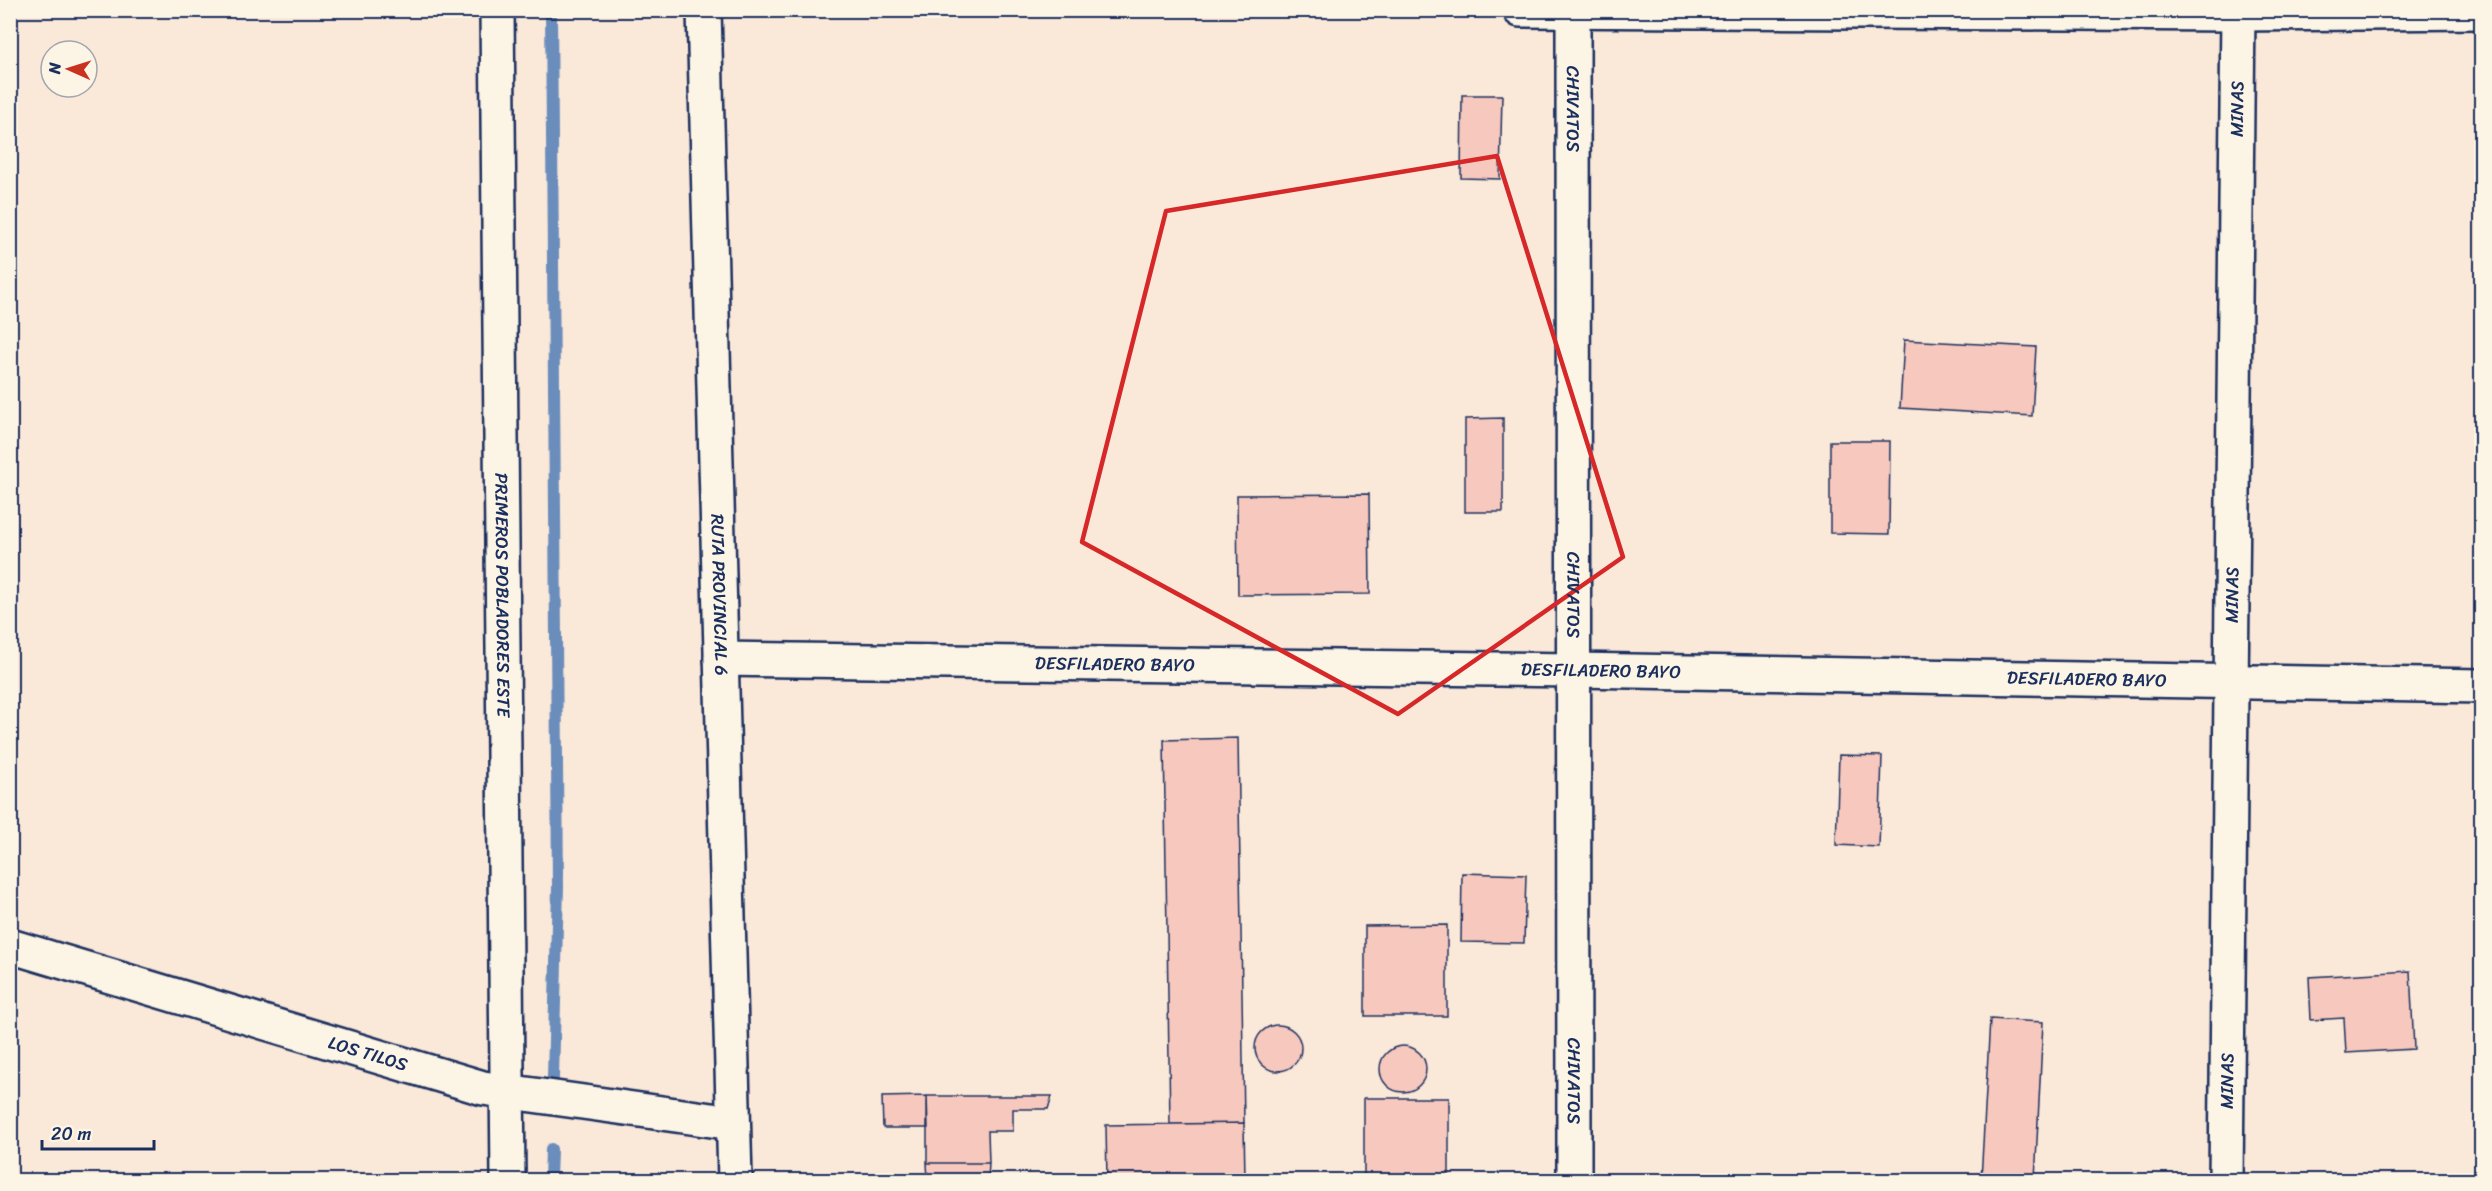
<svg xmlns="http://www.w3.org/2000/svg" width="2492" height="1191" viewBox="0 0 2492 1191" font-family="Sriracha,sans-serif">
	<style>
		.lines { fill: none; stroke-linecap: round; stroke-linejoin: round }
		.stream { stroke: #6a8dbc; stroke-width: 12 }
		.building { fill: #f7c8bd; stroke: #1b2f5e; stroke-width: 1.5 }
		.minor-casing { stroke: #1b2f5e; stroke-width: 38 }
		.secondary-casing { stroke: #1b2f5e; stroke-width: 38 }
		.minor { stroke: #fcf5e5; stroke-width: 33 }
		.secondary { stroke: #fcf5e5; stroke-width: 33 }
		.marked { fill: none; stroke: #d62828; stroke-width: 4.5; stroke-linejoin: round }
		.labels { text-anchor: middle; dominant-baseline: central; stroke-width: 4.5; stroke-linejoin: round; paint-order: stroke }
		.street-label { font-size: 18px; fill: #1b2f5e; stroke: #fcf5e5 }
	</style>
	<rect width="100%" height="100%" fill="#fae8d9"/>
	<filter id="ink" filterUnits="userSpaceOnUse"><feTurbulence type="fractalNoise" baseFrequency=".0167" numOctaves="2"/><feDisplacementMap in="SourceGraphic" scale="12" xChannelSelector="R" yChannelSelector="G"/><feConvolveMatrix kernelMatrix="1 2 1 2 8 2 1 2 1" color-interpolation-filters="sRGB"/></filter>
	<g filter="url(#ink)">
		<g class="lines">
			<!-- stream -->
			<path class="stream" d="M551,10l7,877 -5,191
				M550,1180l1,-31"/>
		</g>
		<!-- building -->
		<path class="building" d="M1462,95h40l-2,84 -39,-1z
			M1904,340l132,7 -4,69 -132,-8z
			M1503,418v94h-38v-93z
			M1830,441h60l-1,93 -59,-1z
			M1369,494l1,100 -132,1 -1,-100z
			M1238,738l6,385 -74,1 -6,-384z
			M1839,755l43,1 -3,91 -43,-2z
			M1462,873l64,2 -2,68 -63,-1z
			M1447,925v91h-82v-90z
			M2410,971l4,78 -68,4 -2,-35 -33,2 -2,-43z
			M1990,1019l53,3 -8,158h-54z
			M1255 1048a23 23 0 1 1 46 0a23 23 0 1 1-46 0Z
			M1380 1069a23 23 0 1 1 46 0a23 23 0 1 1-46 0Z
			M927,1096h125l-4,13h-35v22h-25l1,32h-62z
			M927,1096l1,32h-45l-1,-31z
			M1364,1098h85v82h-85z
			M1244,1123l1,57h-138l-1,-55z
			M927,1163h62l-1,17h-60z"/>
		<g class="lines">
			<!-- minor casing -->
			<g class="minor-casing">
				<g id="minor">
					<path id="s1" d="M497,10l11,1170"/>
					<path d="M1520,10l718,4 244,-2"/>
					<path id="s2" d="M1573,10l1,1170"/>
					<path id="s3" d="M721,659l854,11 907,16"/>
					<path id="s4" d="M10,946l473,142 250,35"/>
					<path id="s5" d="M2226,1180l12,-1170"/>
				</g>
			</g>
			<!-- secondary casing -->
			<g class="secondary-casing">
				<g id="secondary">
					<path id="s6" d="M704,10l31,1170"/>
				</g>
			</g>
			<!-- minor -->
			<use href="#minor" class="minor"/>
			<!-- secondary -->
			<use href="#secondary" class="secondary"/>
		</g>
	</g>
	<!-- marked area -->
	<path class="marked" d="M1497,156l126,401 -225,157 -316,-172 84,-331z"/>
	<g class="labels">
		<!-- street labels -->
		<g class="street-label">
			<text stroke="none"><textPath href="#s2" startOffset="99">CHIVATOS</textPath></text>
			<text stroke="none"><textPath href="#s5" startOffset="1071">MINAS</textPath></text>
			<text stroke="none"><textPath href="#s1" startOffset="585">PRIMEROS POBLADORES ESTE</textPath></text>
			<text stroke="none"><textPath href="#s6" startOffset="585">RUTA PROVINCIAL 6</textPath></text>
			<text stroke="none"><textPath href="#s2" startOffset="585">CHIVATOS</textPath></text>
			<text stroke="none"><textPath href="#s5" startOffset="585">MINAS</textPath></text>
			<text stroke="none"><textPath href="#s3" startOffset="394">DESFILADERO BAYO</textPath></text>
			<text stroke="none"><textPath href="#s3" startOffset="880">DESFILADERO BAYO</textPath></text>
			<text stroke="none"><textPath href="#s3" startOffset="1366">DESFILADERO BAYO</textPath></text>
			<text stroke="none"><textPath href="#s4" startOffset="374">LOS TILOS</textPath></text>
			<text stroke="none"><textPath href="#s2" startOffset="1071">CHIVATOS</textPath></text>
			<text stroke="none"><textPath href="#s5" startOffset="99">MINAS</textPath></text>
		</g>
	</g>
	<!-- margin -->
	<rect width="2492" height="1191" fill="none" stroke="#fcf5e5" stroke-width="36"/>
	<rect x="18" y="18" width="2456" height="1155" fill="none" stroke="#1b2f5e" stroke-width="2" filter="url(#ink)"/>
	<!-- north arrow -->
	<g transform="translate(69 69) rotate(273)"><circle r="28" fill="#fcf5e5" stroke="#a2a6af" stroke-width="1.5"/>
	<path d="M0-4.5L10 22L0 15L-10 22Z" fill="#c8321e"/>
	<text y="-9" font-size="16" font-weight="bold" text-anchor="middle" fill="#1b2f5e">N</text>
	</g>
	<!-- scale -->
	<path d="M42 1140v9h112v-9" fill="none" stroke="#1b2f5e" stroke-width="3"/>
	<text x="51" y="1140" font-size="18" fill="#1b2f5e" stroke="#fcf5e5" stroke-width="4.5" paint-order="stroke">20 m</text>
</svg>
